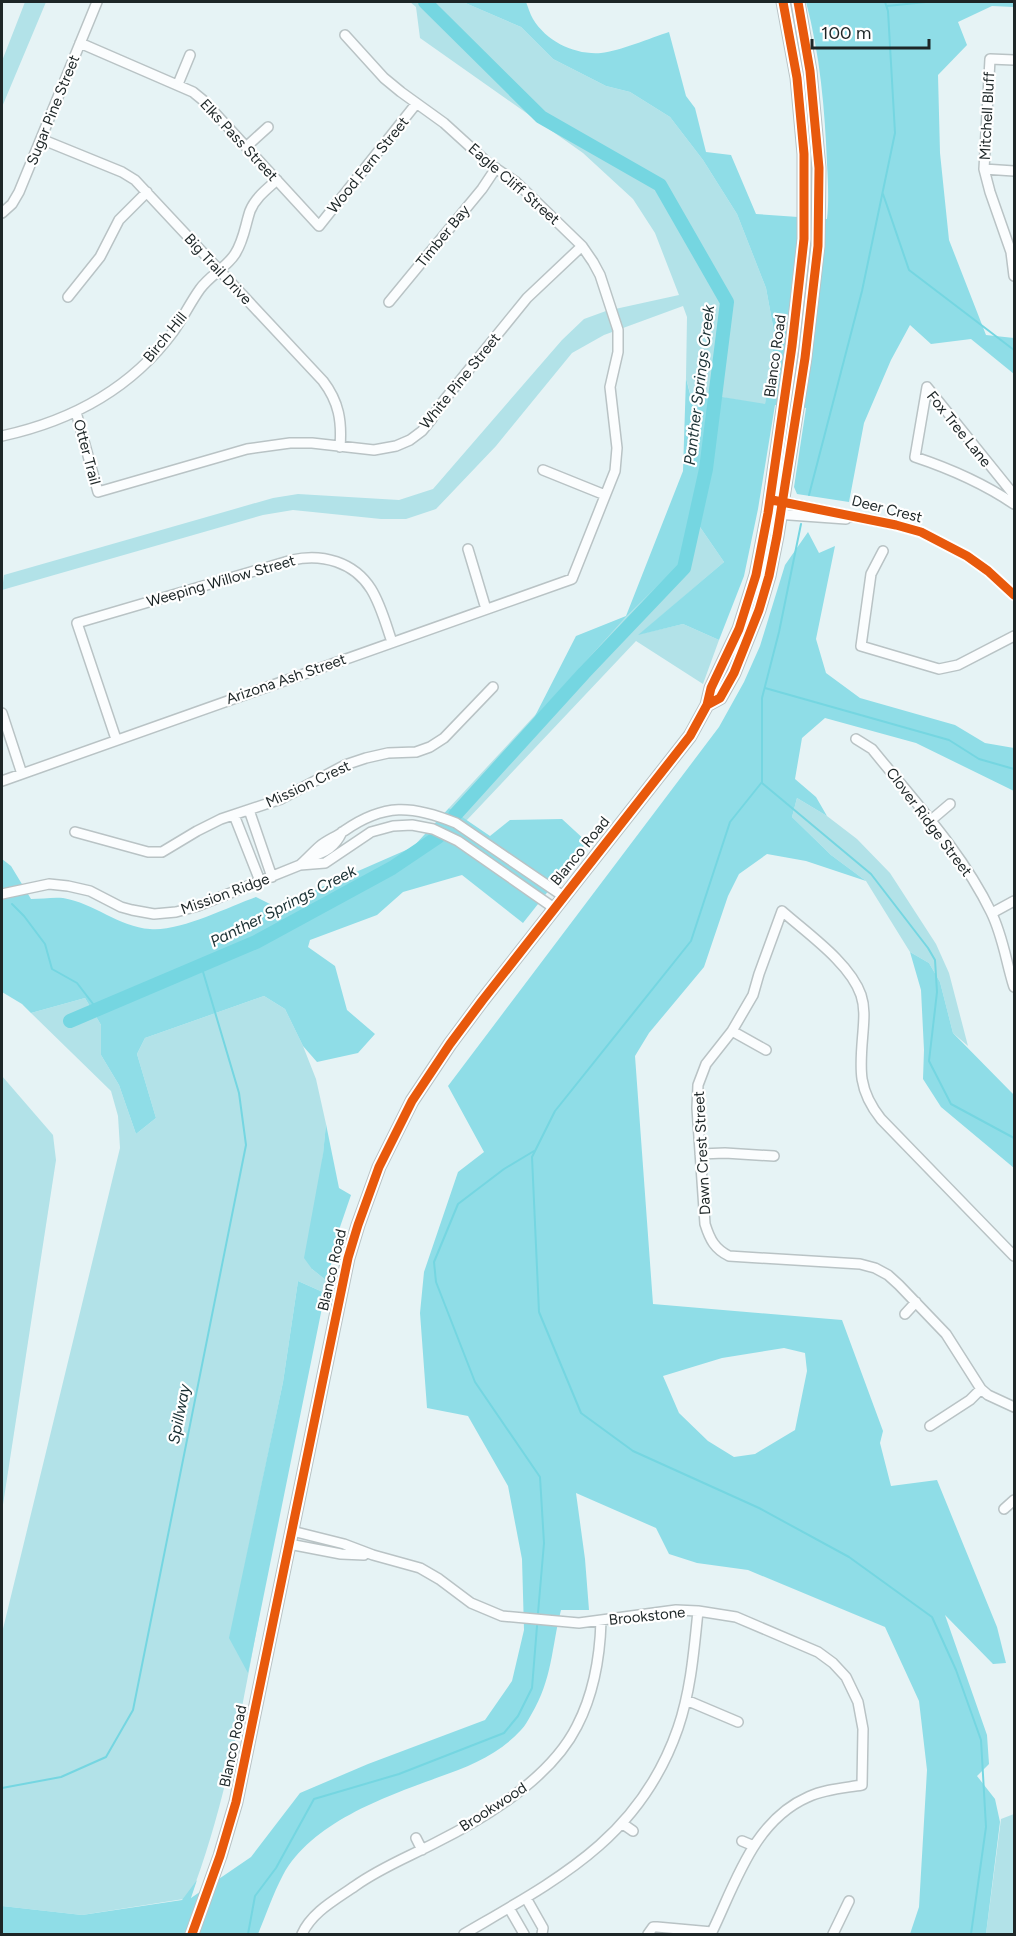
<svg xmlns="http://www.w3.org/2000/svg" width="1016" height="1936" viewBox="0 0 1016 1936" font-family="Figtree,sans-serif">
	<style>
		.green { fill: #b2e2e8 }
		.forest { fill: #8fdde7; fill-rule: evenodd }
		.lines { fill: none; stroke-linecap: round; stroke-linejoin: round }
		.stream { stroke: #75d6e1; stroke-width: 2 }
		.river { stroke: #75d6e1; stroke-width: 14 }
		.minor-casing { stroke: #b9c3c5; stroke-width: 12 }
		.major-casing { stroke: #b9c3c5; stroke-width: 15 }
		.minor { stroke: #fbfdfe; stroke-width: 9 }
		.major { stroke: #fbfdfe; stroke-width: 12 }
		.cycleway-casing { stroke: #fff; stroke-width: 13 }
		.cycleway { stroke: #e8590c; stroke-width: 9 }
		.labels { text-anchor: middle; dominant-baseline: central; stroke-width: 4.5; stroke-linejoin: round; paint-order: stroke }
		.street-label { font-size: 15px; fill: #1d2627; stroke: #fff }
		.water-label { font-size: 16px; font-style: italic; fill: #1a3033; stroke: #fff }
	</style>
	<rect width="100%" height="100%" fill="#e6f3f5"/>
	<!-- green -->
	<path class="green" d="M25,2h21l-44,105v-46z
		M410,2h53l58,25 32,32 53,27 24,6 40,25 33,43 34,54 29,74 9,49 -10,68 -61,-11 -8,21 -10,-37 1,-61 -4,-11 -79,29 -32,18 -76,93 -60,63 -30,10h-25l-88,-9 -30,5 -261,75 2,-15 269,-77 25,-4 101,6 34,-11 129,-149 22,-21 22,-8 73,-16 -24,-62 -22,-34 -50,-46 -163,-115 -4,-31z
		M700,527l24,35 -84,72 43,-10 36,16 -16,44 -67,-43 -170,180 -17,-13 177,-191 52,-51z
		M797,798l30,18 30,23 33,34 46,71 13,29 19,73 -15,-13 -13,-51 -11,-19 -19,-11 -44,-71 -35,-26 -39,-38z
		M264,996l21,13 18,37 13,33 10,45 -14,145 15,12 -2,12 -27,-12 -15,101 -39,188 23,4c-21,109 -37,220 -77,324l-108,17 -80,-9v-273l118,-485 -2,-32 -7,-25 -80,-78 54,-15 16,27v30l18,30 17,49 20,-16 -19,-64 8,-16z
		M2,1076l51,59 3,25 -54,351z
		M1014,1814v120h-28l15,-115z"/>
	<!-- forest -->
	<path class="forest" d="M463,2h63c2,5 4,12 7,17 14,23 42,36 68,34 19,-2 49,-15 68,-21l17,64 9,12 11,44 25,3 25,59 71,5c2,-18 1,-37 0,-55 -2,-54 -7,-110 -21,-162h208v5l-22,-1 -34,16 9,23 -29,30 2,78 9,87 37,95 28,3v36l-43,-35 -40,5 -21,-19 -19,35 -27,63 -15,79 -52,-8 -3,-7 12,-79 -31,-3 -17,104 -14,67 -25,64 -36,-16 -45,11 86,-73 -24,-35 -22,39 -52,51 -92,101 42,-82 50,-20 57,-145 3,-93 9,36 9,-20 61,10 10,-67 -9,-49 -29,-74 -34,-54 -33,-43 -40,-25 -24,-6 -53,-27 -32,-32z
		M808,532l11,21 16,-7 -19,93 10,34 34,25 95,27 30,18 29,5v43l-98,-48 -91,-25 -23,20 -7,41 21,18 11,19 -30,-18 -5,19 39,38 35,26 -60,-20 -39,-7 -28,20 -11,22 -24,71 -55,66 -14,23 18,248 189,16 41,111 -3,12 11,43 46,-6 60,147 9,36 -13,1 -48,-49 42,120 2,29 -12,12 18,23 5,23 -14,112h-76l9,-27 8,-137 -8,-69 -34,-74 -137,-57 -51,-7 -28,-9 -13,-26 -80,-35 9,66 4,51h-28c-10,39 -8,68 -30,105 -3,5 -6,11 -10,15 -23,25 -51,36 -82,47 -54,20 -127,45 -156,98 -10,19 -17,40 -25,59h-256v-28l80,9 100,-15 15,-20 -6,18 60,-41 49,-64 68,-29 117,-44 27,-39 12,-51 -2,-71 -14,-73 -40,-70 -41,-8 -7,-95 4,-41 34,-100 26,-20 -36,-66 271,-359 25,-45 16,-36 25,-81zM784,1348l21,5 2,18 -12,59 -40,24 -21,3 -26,-16 -29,-28 -16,-37 59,-18z
		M449,808l41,28 20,-16 52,-1 25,23 -64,81 -61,-48 -59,17 -26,23 -67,25 -2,7 27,19 12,44 28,24 -17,19 -41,9 -14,-16 -18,-37 -21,-13 -119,42 -8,16 19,64 -20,16 -17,-49 -18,-30v-30l-16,-27 -54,15 -9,-9 -20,-12v-133l9,7 20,33c10,0 22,-2 32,-1 31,5 56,29 87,31 29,3 78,-22 106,-32l20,10 137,-60z
		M910,952l19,11 11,19 13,51 61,62v73l-73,-61 -18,-28 1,-29 -3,-60z
		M326,1124l13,64 12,7 -11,32 -13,54 -15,-12 -8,-11 19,-104z
		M298,1281l27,12 -77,380 -19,-35 54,-256z"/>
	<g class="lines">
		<!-- stream -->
		<path class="stream" d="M887,6l39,-4
			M883,194l26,76 105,80
			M809,495l53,-204 33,-158 -7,-122 -3,-9
			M801,524l-22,108 -17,66v84l-32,40 -39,119 -136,170 -23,46 7,155 42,101 52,38 126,57 90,49 83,60 24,53 25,70 5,87 -15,107
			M765,688l184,52 30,19 35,10
			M762,783l109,91 57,74 7,12 2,32 -8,69 22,43 63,34
			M12,904l12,12 21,28 7,25 25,14 20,26
			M534,1151l-30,18 -46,35 -24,58 2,20 39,100 65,95 4,66 -6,70
			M2,1788l59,-11 45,-20 27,-47 113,-565 -7,-52 -38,-128
			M248,1934l7,-38 21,-28 38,-69 85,-25 105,-41 14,-17 14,-28 5,-62"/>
		<!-- river -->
		<path class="river" d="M425,2l116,115 119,68 67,117 -21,167 -22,99 -100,105 -129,142
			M70,1021l186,-79 136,-74 46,-31"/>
		<!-- minor casing -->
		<g class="minor-casing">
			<path id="minor" d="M80,43l113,49 11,9 115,125 97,-122
				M1014,60l-24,-1 -6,110 6,23 21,60 3,24
				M178,84l12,-29
				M41,139l81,33 13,8 188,201c16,21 19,40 17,66
				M246,147l22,-20
				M984,169l30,2
				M2,213l10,-9 7,-12 78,-190
				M68,297l32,-40 19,-37 28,-28
				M389,302l93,-113 14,-21
				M927,387l-12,70c36,12 68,26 99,47
				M927,387l87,108
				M76,412l22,80 149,-43 43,-6h22l62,7 22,-4 14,-6 12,-9 9,-11 10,-16 86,-106 55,-52
				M2,436c69,-15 128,-46 171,-104 10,-14 17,-29 27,-43 10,-14 26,-21 35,-35 9,-14 10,-28 15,-43 5,-13 17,-22 27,-31
				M543,470l62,25
				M778,501l118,24 25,7 46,24 21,15 26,24
				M776,514l70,5
				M468,549l18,60
				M883,551l-12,23 -10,72 78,23 19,-4 56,-29
				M2,713l20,61
				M116,739l-39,-116 215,-63c30,-7 62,2 79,29 10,16 15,36 21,53
				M856,739l16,10c42,52 90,103 119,163 12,24 15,50 23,75
				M2,781l570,-202 43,-108 2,-23 -7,-61 8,-35v-22l-18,-55 -7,-13 -11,-16 -66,-64 -28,-19 -44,-40 -43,-31 -17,-14 -39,-43
				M249,810l23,67
				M234,815l26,66
				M930,821l20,-17
				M75,832l73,20h14l35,-21 24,-12 60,-20 64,-34 21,-7 22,-5 28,-1 14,-5 14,-9 49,-51
				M310,857c16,-5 25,-10 32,-25
				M300,865c7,-6 13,-13 20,-19 7,-6 16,-9 24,-15 40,-28 68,-26 112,-8l107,73
				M2,894l47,-10 19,2 22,5 31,16 11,3 22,4 22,-2 22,-6 102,-41 25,-2 46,-31 22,-6 19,-1 21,4 25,12 96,67
				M992,913l22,-12
				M732,1031l34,19
				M700,1154l25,-1 49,3
				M1014,1256l-133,-137c-24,-30 -21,-51 -18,-87 1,-13 2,-25 -2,-37 -11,-32 -53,-61 -79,-84l-23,63 -6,21 -21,36 -26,33 -8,21 -1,23 8,116c5,16 10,25 24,32l131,8 15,4 13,7 11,10 47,49 35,55 7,6 26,12
				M905,1314l11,-12
				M930,1426l40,-26 11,-11
				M1004,1509l10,-9
				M292,1531l52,13 29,11 47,13 19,11 32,24 31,13 77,7 97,-13 22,1 38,6 82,35 15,11 13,14 12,25 5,27 -1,56c-18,3 -37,4 -54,12 -55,24 -73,88 -97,137
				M289,1544l52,10 23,1
				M686,1700l52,22
				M623,1824l10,7
				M416,1838l6,12
				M742,1841l12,5
				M526,1898l17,30 -1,6
				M509,1908l15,26
				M302,1934c10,-22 33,-34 53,-48 25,-18 53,-29 80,-43 50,-25 116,-65 142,-117 17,-33 23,-69 24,-105
				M464,1934c94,-55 176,-96 214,-206 13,-38 16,-78 20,-117
				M648,1934l5,-7h4l55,5
				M833,1934l16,-33"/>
		</g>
		<!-- major casing -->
		<g class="major-casing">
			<path id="major" d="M707,705l13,-7 14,-25 25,-63 10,-34 8,-40 28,-178 13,-112 1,-78 -9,-97 -12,-69
				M192,1934l28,-78 16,-54 112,-544 10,-33 21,-58 33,-66 38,-57 32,-43 208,-265 17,-31 4,-17 28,-59 17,-54 12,-62 24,-167 12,-107v-85l-7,-76 -14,-76"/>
		</g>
		<!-- minor -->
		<use href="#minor" class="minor"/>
		<!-- major -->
		<use href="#major" class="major"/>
		<!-- cycleway casing -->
		<g class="cycleway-casing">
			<path id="cycleway" d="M772,500l124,25 25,7 46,24 21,15 26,24
				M707,705l13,-7 14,-25 25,-63 10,-34 8,-40 28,-178 13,-112 1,-78 -9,-97 -12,-69
				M192,1934l28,-78 16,-54 112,-544 10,-33 21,-58 33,-66 38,-57 32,-43 208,-265 17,-31 4,-17 28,-59 17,-54 12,-62 24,-167 12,-107v-85l-7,-76 -14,-76"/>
		</g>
		<!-- cycleway -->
		<use href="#cycleway" class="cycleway"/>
	</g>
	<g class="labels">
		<!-- street labels -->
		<g class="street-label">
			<text transform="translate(53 110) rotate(-68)">Sugar Pine Street</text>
			<text transform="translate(987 116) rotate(-87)">Mitchell Bluff</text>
			<text transform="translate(239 140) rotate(47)">Elks Pass Street</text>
			<text transform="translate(368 165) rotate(-51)">Wood Fern Street</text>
			<text transform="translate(514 184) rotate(41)">Eagle Cliff Street</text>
			<text transform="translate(443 236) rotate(-51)">Timber Bay</text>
			<text transform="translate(218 269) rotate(47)">Big Trail Drive</text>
			<text transform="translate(165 337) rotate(-51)">Birch Hill</text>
			<text transform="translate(775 356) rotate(-82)">Blanco Road</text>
			<text transform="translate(460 381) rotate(-51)">White Pine Street</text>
			<text transform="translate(959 429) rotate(51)">Fox Tree Lane</text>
			<text transform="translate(87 452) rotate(75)">Otter Trail</text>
			<text transform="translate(887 509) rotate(14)">Deer Crest</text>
			<text transform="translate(221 581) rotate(-16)">Weeping Willow Street</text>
			<text transform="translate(286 679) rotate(-19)">Arizona Ash Street</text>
			<text transform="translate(308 784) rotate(-25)">Mission Crest</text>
			<text transform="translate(929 822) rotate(53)">Clover Ridge Street</text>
			<text transform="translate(580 851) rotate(-51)">Blanco Road</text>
			<text transform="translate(225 894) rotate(-20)">Mission Ridge</text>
			<text transform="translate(702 1153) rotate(-93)">Dawn Crest Street</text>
			<text transform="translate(332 1270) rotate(-77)">Blanco Road</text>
			<text transform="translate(647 1616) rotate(-6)">Brookstone</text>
			<text transform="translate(233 1746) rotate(-78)">Blanco Road</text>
			<text transform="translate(493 1807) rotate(-33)">Brookwood</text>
		</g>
		<!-- water labels -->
		<g class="water-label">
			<text transform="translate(699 385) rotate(-83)">Panther Springs Creek</text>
			<text transform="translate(283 906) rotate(-27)">Panther Springs Creek</text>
			<text transform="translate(179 1414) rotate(-79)">Spillway</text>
		</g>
	</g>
	<!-- border -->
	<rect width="1016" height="1936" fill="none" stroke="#1d2627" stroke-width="6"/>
	<!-- scale -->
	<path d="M812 39v9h117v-9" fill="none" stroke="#1d2627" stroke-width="3"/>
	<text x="821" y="39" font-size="18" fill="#1d2627" stroke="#ffffff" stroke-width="4.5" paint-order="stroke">100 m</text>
</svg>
